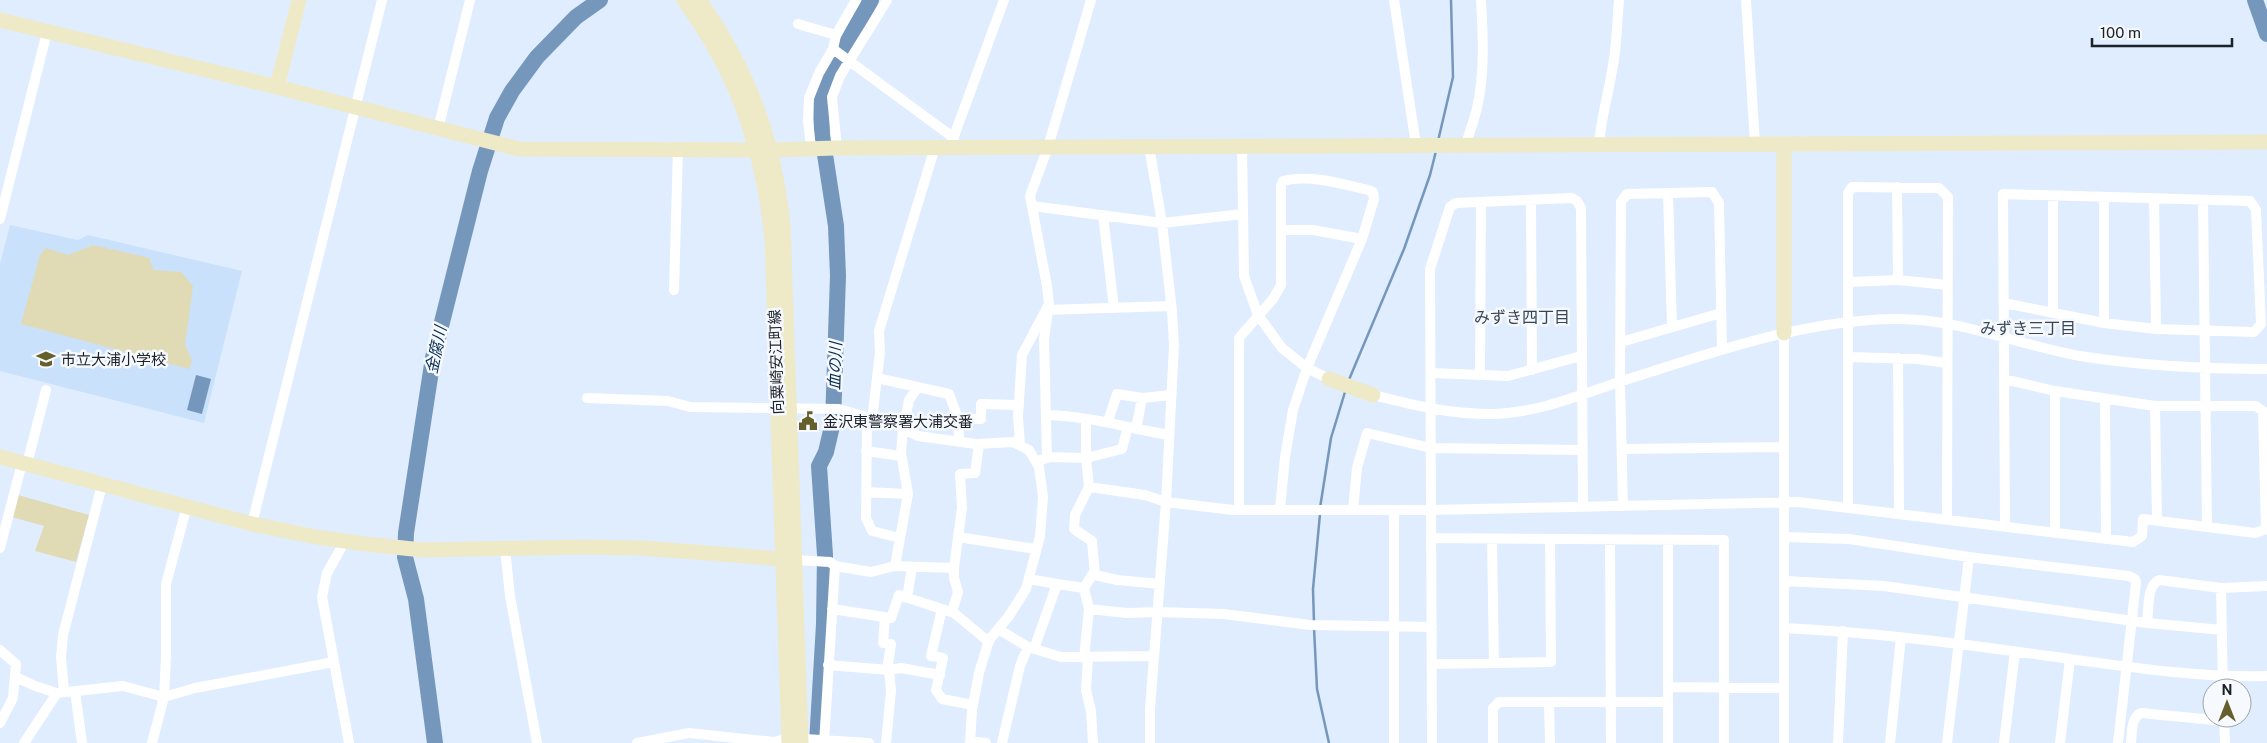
<svg xmlns="http://www.w3.org/2000/svg" width="2267" height="743" viewBox="0 0 2267 743" font-family="'Public Sans','Noto Sans JP',sans-serif">
	<style>
		.built { fill: #cae1fb }
		.green { fill: #e0dbb4 }
		.water { fill: #7697bc }
		.lines { fill: none; stroke-linecap: round; stroke-linejoin: round }
		.stream { stroke: #7697bc; stroke-width: 2.5 }
		.river { stroke: #7697bc; stroke-width: 16 }
		.street { stroke: #fff; stroke-width: 10 }
		.secondary { stroke: #eeeac7; stroke-width: 15 }
		.labels { text-anchor: middle; dominant-baseline: central; stroke-width: 5; stroke-linejoin: round; paint-order: stroke }
		.poi-label { font-size: 15px; fill: #1a2128; stroke: #f6f9fd; text-anchor: start }
		.street-label { font-size: 15px; fill: #1a2128; stroke: #f6f9fd }
		.neighbourhood-label { font-size: 16px; fill: #374656; stroke: #f6f9fd }
		.water-label { font-size: 16px; font-style: italic; fill: #062c50; stroke: #f6f9fd }
	</style>
	<rect width="100%" height="100%" fill="#dfedfe"/>
	<!-- built -->
	<path class="built" d="M10,225l68,15 10,-5 154,36 -38,152 -204,-52v-107z"/>
	<!-- green -->
	<path class="green" d="M93,245l57,13v4l4,8 27,2 12,14 -8,59 7,15 -3,9 -168,-45 19,-69 6,-7 22,7z
		M18,495l71,20 -13,47 -41,-11 9,-25 -32,-9z"/>
	<!-- water -->
	<path class="water" d="M196,375l15,4 -9,35 -15,-4z"/>
	<g class="lines">
		<!-- stream -->
		<path class="stream" d="M1438,141l15,-64 -2,-77
			M1348,382l56,-133 26,-74 6,-24
			M1320,508l11,-70 14,-46
			M1314,623l-1,-34 7,-75
			M1314,628l3,61 12,54"/>
		<!-- river -->
		<path class="river" d="M2255,0l12,34
			M435,743l-19,-144 -11,-42 1,-24 27,-175 47,-187 17,-53 15,-27 25,-34 39,-40 24,-17
			M817,743l7,-119 1,-69 -6,-89 7,-14 7,-30 5,-146 -2,-50 -14,-91 -1,-38 5,-17 45,-80"/>
		<!-- street -->
		<path class="street" d="M1394,0l22,145
			M1746,0l9,144
			M798,24l38,11
			M833,49l121,89
			M438,129l32,-129
			M1599,144c2,-26 10,-52 14,-79 4,-21 4,-43 6,-65
			M1466,145c3,-12 8,-24 11,-37 8,-35 6,-72 4,-108
			M1149,146l13,77 10,88 2,34 -8,157 -16,207v34
			M1242,146l2,130 14,39 24,33 25,20 22,11
			M950,147l54,-147
			M811,148l-3,-28 1,-22 10,-25 14,-24 3,-14 20,-35
			M837,148l-5,-51 8,-21 47,-76
			M1897,187l1,93
			M1668,193l4,134
			M2104,197v126
			M2154,199l2,130
			M1531,200l1,170
			M2203,200l4,327
			M1032,206l130,17 81,-9
			M1103,215l11,93
			M0,219l47,-187
			M1281,230h32l49,9
			M1848,282l50,-2 49,5
			M674,290l4,-142
			M2004,303l100,20 52,6 98,3 7,-8 -5,-114 -6,-9 -247,-7 2,333
			M1046,310l125,-4
			M2053,313v-117
			M1784,333v410
			M1621,342l100,-29
			M1848,357l69,2 30,4
			M1898,358l1,156
			M1431,373l77,3 73,-20
			M1480,375l1,-173
			M877,378l72,16 9,24 1,23
			M2055,391v142
			M1373,395c40,10 75,19 117,19 44,0 88,-18 129,-32 90,-28 181,-62 276,-63 63,-1 123,26 185,37 62,10 124,13 187,13
			M587,398l81,3 22,6 149,2 59,17 20,10 58,8 37,-2 16,8 10,17 4,30 -3,39 -14,53 -17,27 -20,24 -10,33 -7,37 -2,33
			M2105,399l1,139
			M2155,406l2,115
			M1047,415c43,1 80,13 122,20
			M867,418l-1,100 6,13 28,7
			M958,418l23,1v-15l38,1
			M1086,419v39l36,-9 6,-22
			M872,420l8,-68 -1,-21 56,-184
			M1108,421l9,-27 25,4 29,-3
			M1136,429l6,-31
			M1020,445l-2,-29 4,-61 27,-51 -2,-18 -17,-90 18,-49 43,-147
			M1622,449l162,-2
			M866,451l35,5
			M1047,458l-3,-119 4,-28
			M1036,462l13,-5 37,1 3,29 -14,28 -1,14 18,12 3,34 22,5 43,4
			M27,464l19,-74
			M1089,487l56,8 21,7 67,8h198l367,-8 335,40 9,-6 1,-17 112,14 11,-4 -3,-118 -7,-5h-101l-100,-15 -51,-12
			M866,492l42,2
			M1623,506l-3,-124 1,-180 6,-8 85,-2 7,11 3,147
			M1848,508v-315l4,-6 87,1 9,9 -1,322
			M1239,509v-171l34,-39 8,-14v-99l2,-5c26,-7 59,3 85,9l5,2 1,7 -12,40 -55,129 -14,42 -8,47 -5,52
			M1353,510l4,-42 10,-35 64,15 151,2
			M252,524l130,-524
			M958,537l77,12
			M1784,537l65,2 120,18 160,19 6,3 1,4 -18,160
			M1431,538l293,2v203
			M1492,539l2,124
			M1610,540l1,203
			M345,541l-18,32 -5,24 27,146
			M0,548l22,-85
			M505,549l5,47 27,147
			M795,560l35,2 5,4 -11,177
			M835,566l36,6 24,-6 13,-72 -7,-41 2,-24 6,-29 9,-13
			M895,566l59,2 8,-60 -2,-34 15,-1 4,-29
			M1029,579l28,5 -23,65
			M1784,581l100,5 263,37c2,-12 -1,-37 12,-43l62,8 46,-2
			M1057,584l27,4 10,-16
			M1084,588l5,21
			M2221,588l2,100
			M907,598l5,-31
			M832,609l59,9 8,-23 55,18 35,29
			M942,609l-11,47 12,2 -7,32 6,9 31,6
			M952,612l6,-20 -4,-14v-10
			M885,617l-2,26 8,1 -4,26
			M2147,623l75,7
			M1784,628c86,4 171,15 257,27 75,10 150,23 226,21
			M998,629l30,18 33,10 93,-1
			M0,650l16,14 -3,34 -13,25
			M1084,658l5,-49 38,4 31,-1 66,2 86,11 122,2
			M1088,658l-2,32 5,21 2,32
			M1432,664l119,-2 -1,-123
			M828,665l61,5 12,-2 39,7
			M16,677l19,9 22,7 66,-7 41,11 31,-9 139,-26
			M1668,687l116,1
			M75,691l7,52
			M64,692l-3,-35 2,-22 39,-150
			M1549,702l1,41
			M2224,718l1,25
			M970,741l16,2
			M24,743l33,-50
			M152,743l12,-46 2,-40v-73l21,-78
			M637,743l52,-10 85,9 15,-4 80,5
			M886,743l5,-52 -2,-21
			M1002,743l18,-77 8,-19
			M1394,743v-233
			M1432,743l-2,-474 20,-62 6,-4 116,-5 5,3 4,7 2,298
			M1493,743v-35l6,-6h169
			M1668,743v-203
			M1838,743l5,-112
			M1890,743l11,-106
			M1947,743l22,-186
			M2004,743l11,-92
			M2060,743l10,-84
			M2131,743c1,-10 0,-26 10,-30l83,8"/>
		<!-- secondary -->
		<path class="secondary" d="M684,0c55,77 78,146 88,239l17,504
			M699,0c50,70 75,140 84,225l18,518
			M0,20l277,67 242,62 253,1 64,-2 1431,-6
			M277,87l22,-87
			M1784,144v189
			M1329,379l44,16
			M0,457l252,67 64,13 50,7 56,6 159,-3 60,1 154,12"/>
	</g>
	<!-- icons -->
	<defs>
		<g id="school-bare" transform="scale(1.5)"><path d="M0-5L7-2L0 1L-7-2ZM-4 1L0 2.5L4 1V4Q0 6-4 4Z" fill="#655f2b" stroke="#f6f9fd" stroke-width="2.5" paint-order="stroke"/></g>
		<g id="civic-bare" transform="scale(1.5)"><path d="M-.6-6.5H3V-4.5H.6V-3L4-1V1h2V6H-6V1h2V-1L-.6-3ZM-1.2 2.5V6h2.4V2.5Z" fill="#655f2b" stroke="#f6f9fd" stroke-width="2.5" paint-order="stroke"/></g>
	</defs>
	<g fill-rule="evenodd">
		<use href="#school-bare" x="46" y="359"/>
		<use href="#civic-bare" x="808" y="421"/>
	</g>
	<g class="labels">
		<!-- poi labels -->
		<g class="poi-label">
			<text x="61" y="359">市立大浦小学校</text>
			<text x="823" y="421">金沢東警察署大浦交番</text>
		</g>
		<!-- street labels -->
		<g class="street-label">
			<text transform="translate(776 362) rotate(-92)">向粟崎安江町線</text>
		</g>
		<!-- neighbourhood labels -->
		<g class="neighbourhood-label">
			<text x="1522" y="317">みずき四丁目</text>
			<text x="2028" y="328">みずき三丁目</text>
		</g>
		<!-- water labels -->
		<g class="water-label">
			<text transform="translate(436 350) rotate(-78)">金腐川</text>
			<text transform="translate(835 366) rotate(-88)">血の川</text>
		</g>
	</g>
	<!-- north arrow -->
	<g transform="translate(2227 703)"><circle r="24" fill="#f6f9fd" stroke="#9ea3a8"/>
	<path d="M0-4L9 19L0 12L-9 19Z" fill="#655f2b"/>
	<text y="-8" font-size="14" font-weight="bold" text-anchor="middle" fill="#1a2128">N</text>
	</g>
	<!-- scale -->
	<path d="M2092 38v8h140v-8" fill="none" stroke="#1a2128" stroke-width="2.5"/>
	<text x="2100" y="38" font-size="15" fill="#1a2128" stroke="#f6f9fd" stroke-width="4" paint-order="stroke">100 m</text>
</svg>
